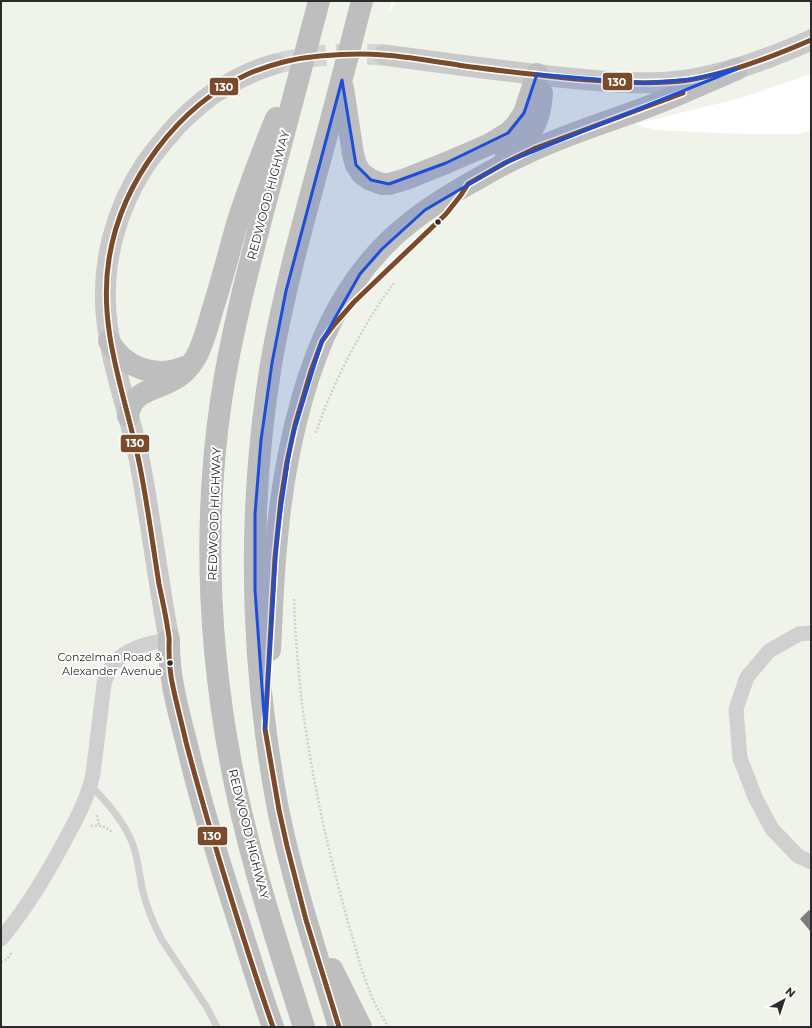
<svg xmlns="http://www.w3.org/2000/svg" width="812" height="1028" viewBox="0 0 812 1028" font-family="Montserrat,sans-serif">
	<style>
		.green { fill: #f0f3ea }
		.building { fill: #7d7d7d }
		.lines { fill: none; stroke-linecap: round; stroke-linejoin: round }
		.secondary-tunnel { stroke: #d5d5d5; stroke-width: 21; stroke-dasharray: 21 10; stroke-linecap: butt }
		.path { stroke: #d0d0d0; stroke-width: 2.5; stroke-dasharray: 2 2; stroke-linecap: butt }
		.service { stroke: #d0d0d0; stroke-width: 7 }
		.minor { stroke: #d0d0d0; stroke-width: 15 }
		.secondary { stroke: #c9c9c9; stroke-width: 21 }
		.motorway { stroke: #bebebe; stroke-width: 22 }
		.bus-1-casing { stroke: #fff; stroke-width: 8 }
		.bus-1 { stroke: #7a4b2a; stroke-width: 5 }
		.marked { fill: #1d4ed8; fill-opacity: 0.2; stroke: #1d4ed8; stroke-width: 3; stroke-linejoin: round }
		.bus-dot { fill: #2b2b2b; stroke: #fff; stroke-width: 1.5 }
		.labels { text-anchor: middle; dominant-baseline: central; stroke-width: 4; stroke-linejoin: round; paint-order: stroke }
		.bus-label { font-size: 11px; fill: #2b2b2b; stroke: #fff; text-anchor: end }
		.street-label { font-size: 12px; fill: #2b2b2b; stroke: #fff }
		.line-badge { stroke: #fff; stroke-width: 1.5 }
		.badge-label { font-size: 11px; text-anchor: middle; font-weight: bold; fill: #fff }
	</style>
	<rect width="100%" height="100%" fill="#fff"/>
	<!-- green -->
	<path class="green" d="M1,1h390l-2,11 8,-11h414v73l-70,24 -106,26 19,6 88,4h58l11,-4v897h-810z"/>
	<!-- building -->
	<path class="building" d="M809,910l2,2v20l-11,-13z"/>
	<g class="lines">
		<!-- secondary-tunnel -->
		<path class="secondary-tunnel" d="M275,64c36,-10 72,-11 109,-9"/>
		<!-- path -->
		<path class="path" d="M316,433c9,-28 21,-54 34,-79 13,-25 27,-49 44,-71
			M294,599c1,33 4,65 7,97 10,79 27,157 49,233 10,34 18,70 39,98
			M97,815l2,10
			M91,826c8,-1 14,0 21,6
			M1,962l6,-3 5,-7"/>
		<!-- service -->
		<path class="service" d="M348,308l90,-86 19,-22
			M91,786c15,15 31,33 40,54 7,15 8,32 11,48 4,18 11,35 20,52l44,66 11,21"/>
		<!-- minor -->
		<path class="minor" d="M811,633l-12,1 -30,17 -22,26 -11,32 4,49 15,39 17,32 26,27 13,6
			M1,939c25,-30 45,-63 63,-97 12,-22 24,-44 29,-68l11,-90c8,-33 36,-39 65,-45"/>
		<!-- secondary -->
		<path class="secondary" d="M384,55c62,8 123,17 185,23 42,4 82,8 124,1 41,-7 80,-22 118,-39
			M169,639c-11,-58 -18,-117 -29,-176 -10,-50 -30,-99 -34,-151 -4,-50 10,-102 37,-144 10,-16 23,-30 35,-44 15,-15 31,-29 49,-39 15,-9 31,-16 48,-21"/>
		<!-- motorway -->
		<path class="motorway" d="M343,88l10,66 3,11 6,9 9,6 11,4h7l17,-5 40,-16 44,-19 18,-11 8,-8 8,-12 13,-39
			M506,155c25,-21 34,-28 36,-62
			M109,341c15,27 47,38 75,26
			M128,416c4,-26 26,-25 45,-36 10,-5 17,-13 23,-23 8,-15 12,-32 17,-49 9,-28 16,-56 24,-84 11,-36 25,-71 39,-106
			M169,639c-1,38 10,74 19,110 14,60 33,119 52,177 11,34 21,68 33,101
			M270,650c2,-37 3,-75 7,-112 4,-47 12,-93 25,-139 16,-56 38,-106 78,-149 26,-28 57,-48 90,-67 18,-10 36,-21 55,-29 43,-21 90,-34 135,-52 26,-10 51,-22 77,-33
			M332,969l29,58
			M304,1027c-25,-78 -51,-158 -68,-238 -27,-129 -34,-258 -15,-388 10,-67 27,-131 44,-196 18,-68 36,-136 54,-204
			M339,1027c-22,-72 -46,-144 -61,-218 -28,-148 -31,-297 -7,-445 12,-68 30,-134 48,-200 15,-54 29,-109 43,-163"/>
		<!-- bus-1 casing -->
		<g class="bus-1-casing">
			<path id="bus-1" d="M273,1027c-22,-63 -42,-128 -61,-192 -9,-31 -18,-62 -26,-93 -4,-18 -9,-36 -13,-55 -3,-13 -4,-27 -4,-40 0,-11 1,-5 -1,-16 -2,-16 -6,-32 -9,-47 -6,-38 -11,-75 -18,-112 -13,-71 -44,-140 -32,-213 12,-77 69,-154 141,-186 22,-9 46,-15 70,-17 21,-2 43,-3 64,-1 27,2 54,7 80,11 37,5 75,9 112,13 38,3 75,6 113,1 42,-7 83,-23 122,-40
				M339,1027l-33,-107 -19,-74 -8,-36 -14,-81 10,-171 6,-58 6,-38 8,-37 16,-54 11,-30 11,-15 21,-24 92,-88 15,-19 7,-11 37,-21 31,-15 147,-55"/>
		</g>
		<!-- bus-1 -->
		<use href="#bus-1" class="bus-1"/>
	</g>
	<!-- marked area -->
	<path class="marked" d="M737,69l-232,94 -80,47 -43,39 -22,25 -38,67 -31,101 -14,96 -12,191 -10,-139v-76l6,-74 11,-77 14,-72 56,-211 14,85 15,15 18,4 57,-21 62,-30 16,-20 13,-39 107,9 48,-4z"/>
	<!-- markers -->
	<g class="bus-dot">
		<circle cx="438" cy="222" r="3.5"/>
		<circle cx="170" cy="663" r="3.5"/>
	</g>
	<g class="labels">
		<!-- bus labels -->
		<g class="bus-label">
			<text x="162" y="657">Conzelman Road &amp;<tspan x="162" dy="14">Alexander Avenue</tspan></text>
		</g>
		<!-- street labels -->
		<g class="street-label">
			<text transform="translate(268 195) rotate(-75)">REDWOOD HIGHWAY</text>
			<text transform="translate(214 514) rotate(-88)">REDWOOD HIGHWAY</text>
			<text transform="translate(249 834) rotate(76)">REDWOOD HIGHWAY</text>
		</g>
	</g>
	<g class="line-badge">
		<rect x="602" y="72" width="31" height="19" rx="4" fill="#7a4b2a"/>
		<rect x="209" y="77" width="30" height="19" rx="4" fill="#7a4b2a"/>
		<rect x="120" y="434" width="30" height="19" rx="4" fill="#7a4b2a"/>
		<rect x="197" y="826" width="31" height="20" rx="4" fill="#7a4b2a"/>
	</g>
	<g class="badge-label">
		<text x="617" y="86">130</text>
		<text x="224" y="91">130</text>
		<text x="135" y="447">130</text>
		<text x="212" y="840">130</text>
	</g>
	<!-- border -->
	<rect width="812" height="1028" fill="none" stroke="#2b2b2b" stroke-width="4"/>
	<!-- north arrow -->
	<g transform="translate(784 1000) rotate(40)" stroke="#ffffff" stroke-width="3" paint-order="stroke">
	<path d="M0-3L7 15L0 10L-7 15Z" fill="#2b2b2b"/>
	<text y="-6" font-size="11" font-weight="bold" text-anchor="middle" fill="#2b2b2b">N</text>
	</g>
</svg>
